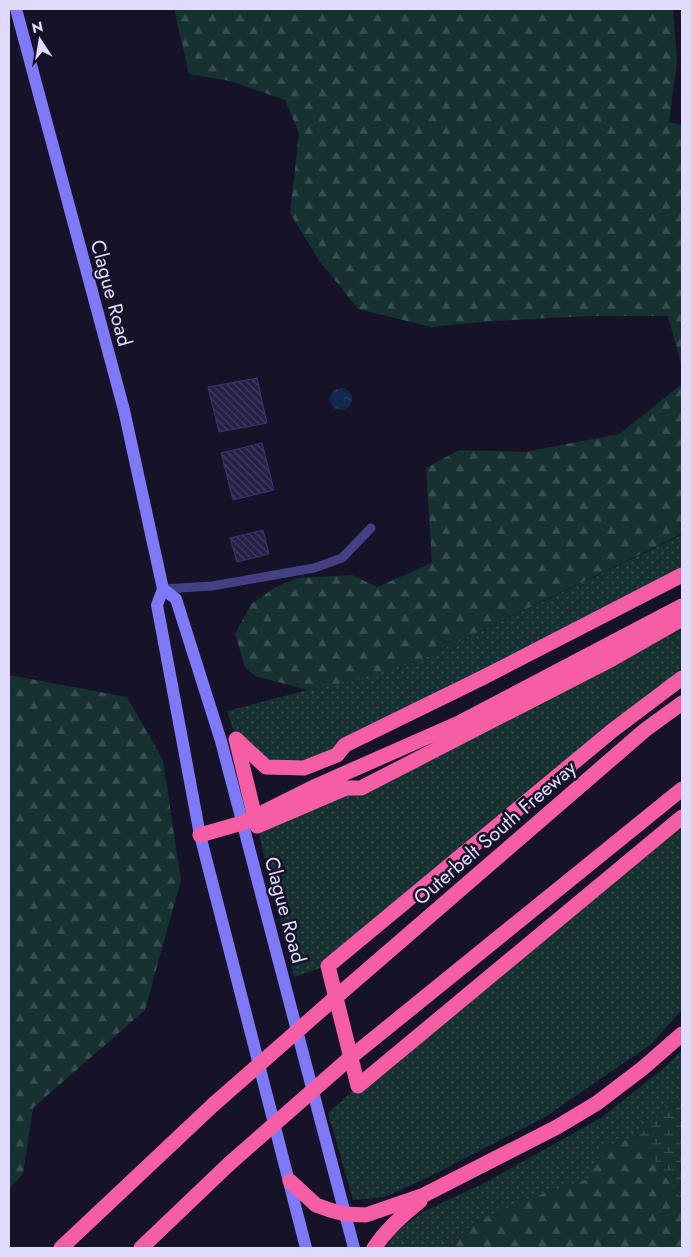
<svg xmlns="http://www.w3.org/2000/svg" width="691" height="1257" viewBox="0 0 691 1257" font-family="Jost,sans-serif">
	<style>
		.grass { fill: url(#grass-dots) }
		.forest { fill: url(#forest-firs) }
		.wetland { fill: url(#wetland-marsh) }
		.water { fill: url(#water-ripples) }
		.building { fill: url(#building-back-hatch); stroke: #403372 }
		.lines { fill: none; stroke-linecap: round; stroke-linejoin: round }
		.lane { stroke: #444084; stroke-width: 9 }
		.secondary { stroke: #7e79f6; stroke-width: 12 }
		.highway { stroke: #f55ea4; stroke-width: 15 }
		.highway-bridge { stroke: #f55ea4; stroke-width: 15 }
		.labels { text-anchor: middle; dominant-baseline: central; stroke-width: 5; stroke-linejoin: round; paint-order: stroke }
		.street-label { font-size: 20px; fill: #e0dbfd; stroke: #161228 }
	</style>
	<defs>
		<pattern id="grass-dots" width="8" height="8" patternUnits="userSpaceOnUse" patternTransform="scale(1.25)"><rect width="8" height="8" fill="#153231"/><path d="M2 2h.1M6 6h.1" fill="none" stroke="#374f50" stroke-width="1.8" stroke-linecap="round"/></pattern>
		<pattern id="forest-firs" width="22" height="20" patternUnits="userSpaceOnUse" patternTransform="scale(1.25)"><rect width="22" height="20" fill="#153231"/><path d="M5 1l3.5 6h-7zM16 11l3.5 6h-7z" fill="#374f50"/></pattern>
		<pattern id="wetland-marsh" width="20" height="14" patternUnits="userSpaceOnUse" patternTransform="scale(1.25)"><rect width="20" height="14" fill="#153231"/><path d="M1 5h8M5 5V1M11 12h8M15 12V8" fill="none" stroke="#374f50"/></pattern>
		<pattern id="water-ripples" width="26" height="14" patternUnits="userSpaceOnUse" patternTransform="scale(1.25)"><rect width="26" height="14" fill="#12274c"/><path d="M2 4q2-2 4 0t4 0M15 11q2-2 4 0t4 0" fill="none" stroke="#344667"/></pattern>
		<pattern id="building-back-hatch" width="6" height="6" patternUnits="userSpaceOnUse" patternTransform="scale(1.25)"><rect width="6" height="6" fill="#281f48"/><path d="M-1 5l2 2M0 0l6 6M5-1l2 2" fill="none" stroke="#473f63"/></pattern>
	</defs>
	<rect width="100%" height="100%" fill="#161228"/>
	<!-- grass -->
	<path class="grass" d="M682,535v40l-345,180 -71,12 -30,-28 -9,-28 189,-49z
		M682,619v57l-354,290 -34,11 -37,-151 89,-38z
		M682,817v193l-32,35 -105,72 -118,61 -42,19 -32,3 -25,-87 30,-27z
		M682,1050v44l-44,42 -34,11 -15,32 -53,17 -62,27 -26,25h-61l6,-14 30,-22 65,-31 113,-63 64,-51z"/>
	<!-- forest -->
	<path class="forest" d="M174,9h499l4,52 -8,61 13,3v243l-14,-52h-80l-94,5 -63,6 -73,-18 -40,-50 -28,-46 9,-80 -14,-33 -55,-19 -41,-7z
		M682,384v150l-266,128 -105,29 -56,-15 -10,-9 -10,-33 16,-30 23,-16 23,-10 55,-3 25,12 55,-24 -6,-95 33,-18 66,2 94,-18z
		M9,675l118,22 36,63 18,120 -36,130 -112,98 -10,66 -14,15z
		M638,1136l44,65v47h-234l25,-25 63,-27 52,-17 16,-32z"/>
	<!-- wetland -->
	<path class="wetland" d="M682,1094v107l-44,-65z"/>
	<!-- water -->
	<path class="water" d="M330 399a11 11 0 1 1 22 0a11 11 0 1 1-22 0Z"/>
	<!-- building -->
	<path class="building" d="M257,378l10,45 -48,9 -11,-45z
		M262,443l12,47 -41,10 -12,-47z
		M263,530l6,24 -32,8 -7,-24z"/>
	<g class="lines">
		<!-- lane -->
		<path class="lane" d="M163,589l49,-3 102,-18 28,-10 29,-30"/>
		<!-- secondary -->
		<path class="secondary" d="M16,9l108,401 39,179 -6,16 43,230 106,413
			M163,589l13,10 45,142 133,507"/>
		<!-- highway -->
		<path class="highway" d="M682,575l-198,102 -139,68 -8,10 -33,13 -38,-1 -30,-28 21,87 89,-38h15l251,-129 70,-40
			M682,678l-69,52 -285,236 30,120 324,-269
			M200,835l42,-12 74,-37 145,-64 221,-116
			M336,997l309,-267 37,-27
			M351,1057l331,-268
			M290,1181l26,24 14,5 15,4 21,1 58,-20 133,-68 40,-24 46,-35 39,-34
			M61,1248l153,-144
			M141,1248l88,-84
			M374,1248c12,-18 28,-33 46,-47"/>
		<!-- highway-bridge -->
		<path class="highway-bridge" d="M214,1104l122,-107
			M229,1164l122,-107"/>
	</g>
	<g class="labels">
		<!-- street labels -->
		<g class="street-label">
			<text transform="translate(111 293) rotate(75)">Clague Road</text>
			<text transform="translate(495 833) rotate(-41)">Outerbelt South Freeway</text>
			<text transform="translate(285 910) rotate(75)">Clague Road</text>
		</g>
	</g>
	<!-- border -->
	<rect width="691" height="1257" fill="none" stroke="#e0dbfd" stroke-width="20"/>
	<!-- north arrow -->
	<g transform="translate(40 40) rotate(348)" stroke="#161228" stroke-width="4" paint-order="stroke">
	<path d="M0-4L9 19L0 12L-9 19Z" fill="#e0dbfd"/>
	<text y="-8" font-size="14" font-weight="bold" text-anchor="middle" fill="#e0dbfd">N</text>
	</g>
</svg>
